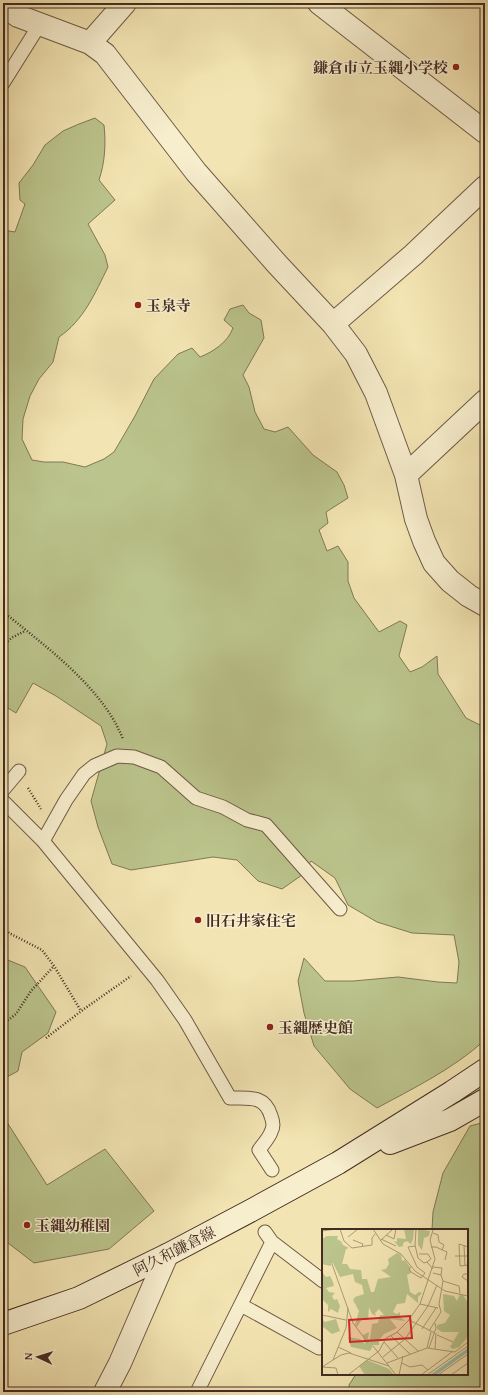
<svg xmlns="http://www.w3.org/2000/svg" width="488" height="1395" viewBox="0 0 488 1395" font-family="'Gentium Book Plus','Noto Serif JP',serif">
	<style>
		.green { fill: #bbc48c; stroke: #807858 }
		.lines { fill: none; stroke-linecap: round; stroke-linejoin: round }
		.service-casing { stroke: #705a47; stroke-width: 15 }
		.minor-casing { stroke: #705a47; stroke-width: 24 }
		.tertiary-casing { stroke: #705a47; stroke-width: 24 }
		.secondary-casing { stroke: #442c23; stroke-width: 24 }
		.path { stroke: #442c23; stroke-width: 2.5; stroke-dasharray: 1 2; stroke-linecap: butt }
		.service { stroke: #f7eece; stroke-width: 13 }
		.minor { stroke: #f7eece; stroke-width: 22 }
		.tertiary { stroke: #f7eece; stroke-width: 22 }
		.secondary { stroke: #f7eece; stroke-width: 22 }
		.poi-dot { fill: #8f2418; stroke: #f7eece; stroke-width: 1.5 }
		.labels { text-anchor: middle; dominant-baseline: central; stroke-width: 3; stroke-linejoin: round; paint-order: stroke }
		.poi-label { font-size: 15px; font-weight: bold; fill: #442c23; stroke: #f7eece; text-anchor: start }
		.street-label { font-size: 15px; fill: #442c23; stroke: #f7eece }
		.inset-road { fill: none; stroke: #ad9b79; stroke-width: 1 }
		.view { fill: #d62828; fill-opacity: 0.15; stroke: #d62828; stroke-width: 2 }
		.inset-edge { fill: none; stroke: #442c23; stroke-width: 2 }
	</style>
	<rect width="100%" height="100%" fill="#f3e5b3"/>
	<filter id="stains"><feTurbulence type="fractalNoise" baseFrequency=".005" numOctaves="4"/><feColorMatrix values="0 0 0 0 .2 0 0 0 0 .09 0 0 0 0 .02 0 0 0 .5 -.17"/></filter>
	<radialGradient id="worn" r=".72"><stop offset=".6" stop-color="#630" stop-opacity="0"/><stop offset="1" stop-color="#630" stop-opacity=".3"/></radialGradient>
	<!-- green -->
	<path class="green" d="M95,118l9,7c2,19 1,37 -5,55l16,20 -27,24 17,31 3,12c-13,26 -24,53 -49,70l-6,25 -14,17 -9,17 -7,23 -1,20 10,21 12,2h19l22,5 19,-8 10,-7 21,-36 19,-37 24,-25 14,-6 8,9c13,-5 28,-15 33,-29l-9,-8 6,-11 13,-4 6,8 12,7 3,18 -21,37 6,12 6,25 9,17 11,3 13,-5 25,28 24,17 7,13 4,13 -22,14 2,11 -9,7 8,21 11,-5 10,16v19l6,17 25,34 21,-11 7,4 -8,31 11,16 12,-5 15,-11 1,18 28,44 16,8 3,3v311c-32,29 -71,48 -108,68l-27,-19 -36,-43 -10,-33 -6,-32 6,-23 21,23h28l45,-4 40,5 19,1 2,-21 -5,-27 -42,-2 -35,-11 -29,-17 -13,-27 -24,-17 -9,14 -20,14 -24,-8 -21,-21 -24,-3 -82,13 -19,-6 -14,-37 -7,-26 16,-57 -6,-18 -45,-30 -23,-13 -17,30 -13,-8v-475l12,2 10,-28 -5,-4 -1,-17 14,-18 12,-20 18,-14 16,-7z
		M3,958l22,9 31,45 -8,21 -26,19 -4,19 -15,8z
		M3,1116l44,69 58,-36 49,62 -45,38 -75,14 -31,-24z
		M485,1122v259l-11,11h-124l-1,-7 7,-11h111v-144h-35l1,-18 10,-39 27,-47z"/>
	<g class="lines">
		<!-- service casing -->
		<g class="service-casing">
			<path id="service" d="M3,83l37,-59
				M3,790l16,-19
				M3,801l40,40 114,139 28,40 45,78c19,0 35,-3 41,18 2,5 3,11 0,16 -2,6 -8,12 -12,18l13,20
				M43,841l23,-41 18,-26 10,-8 23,-10 17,1 27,10 35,31 27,9 24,13 19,5 74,84
				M265,1232l7,10 51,39
				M241,1305l78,43
				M197,1392l75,-150"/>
		</g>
		<!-- minor casing -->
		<g class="minor-casing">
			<path id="minor" d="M3,6l15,10 72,27 15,11 91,118 81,92 56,60 23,30 20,39 30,82 10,44 8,22 10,22 16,18 19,15 16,9
				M90,43l35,-40
				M333,324l80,-69 72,-68
				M406,475l79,-74
				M105,1392l15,-29 47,-108"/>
		</g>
		<!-- tertiary casing -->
		<g class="tertiary-casing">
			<path id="tertiary" d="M319,3l166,129"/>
		</g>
		<!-- secondary casing -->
		<g class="secondary-casing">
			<path id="secondary" d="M390,1143l60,-23 35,-20
				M3,1324l76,-26 88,-43 85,-45 86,-47 114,-71 33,-22"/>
		</g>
		<!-- path -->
		<path class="path" d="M6,614c38,31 88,68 111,112 2,5 5,9 6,14
			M3,645l10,-8 12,-6
			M28,788l13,21
			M3,925l6,8 33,17 12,16 27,45
			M3,1024l13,-10 15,-23 23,-25
			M46,1038l38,-29 47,-33"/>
		<!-- service -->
		<use href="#service" class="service"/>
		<!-- minor -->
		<use href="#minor" class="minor"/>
		<!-- tertiary -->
		<use href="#tertiary" class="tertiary"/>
		<!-- secondary -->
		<use href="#secondary" class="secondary"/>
	</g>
	<!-- markers -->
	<g class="poi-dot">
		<circle cx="456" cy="67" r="4"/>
		<circle cx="138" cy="305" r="4"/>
		<circle cx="198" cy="920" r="4"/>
		<circle cx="270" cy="1027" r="4"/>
		<circle cx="27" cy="1225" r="4"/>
	</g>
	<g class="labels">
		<!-- poi labels -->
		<g class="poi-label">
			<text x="448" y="67" text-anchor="end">鎌倉市立玉縄小学校</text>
			<text x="146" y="305">玉泉寺</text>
			<text x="206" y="920">旧石井家住宅</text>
			<text x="278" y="1027">玉縄歴史館</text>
			<text x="35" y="1225">玉縄幼稚園</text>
		</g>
		<!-- street labels -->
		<g class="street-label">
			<text transform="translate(174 1251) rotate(-27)">阿久和鎌倉線</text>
		</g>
	</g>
	<!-- overview -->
	<g transform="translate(322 1229)">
		<rect width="146" height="146" fill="#f3e5b3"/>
		<path d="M82,0h10l-1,10 -2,5 -4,-3 -4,2v3l-4,1 -5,-6 3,1v-4l9,1zM96,0l12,2 -1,5 -5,2 -2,12 -4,-5zM5,7h11l-1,3 7,4 -3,-1 2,3 6,3 -3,1 -4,15h5l3,5 11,1 1,9h5l4,13h3l4,-13 13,-2 -10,-7 5,-1 3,-5 -1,-5 9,-6 4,2 1,6 3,-1 5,7 1,6 -4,2 3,17 5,3 4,-3 3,1 -4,4v6l-11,-9 -2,9 -8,1 -4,8 4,2 3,-2v5l5,4 -15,-2 7,9 -13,6 -5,6v5h-6l-3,6 -19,-4 -3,-10 12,2 5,5 -2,-9 6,-3 -1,7h2l2,-15 6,-1 2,-8h4l-5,-6 -4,4 1,3 -4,-2 -3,-7 -1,13 -6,-1 -5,8 -2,-2 4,-14 -6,-11 2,-3 9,-3 -2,-9 -7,-3 -2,-8 -13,3 -7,-14 -3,3 -8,-2v-25zM0,43l4,5 4,-1 3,6 1,4 -8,2 3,4 6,1 -3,3 2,4 3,-1 3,7 -2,7 -7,-4 -3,3v-7l-6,-6zM121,65l11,2 3,5 3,-7 3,1 5,8v34l-9,10 -6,2 -3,-2 9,-15h-17l-5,-3v-4l8,-2 5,-8 -6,-4zM0,90l3,3 11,-3 4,12 -8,3 -10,-8zM45,131l22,9 5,6h-29l-6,-9z" fill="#bbc48c"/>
		<path d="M146,119v4l-32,23h-6z" fill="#9bbfab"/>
		<path class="inset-road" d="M18,0l4,12 8,7 20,-3v-7l3,-4M51,0l10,15 18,10 14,17 30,20 23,5M94,0l-1,16 3,13 6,5 3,-1 6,7M0,2l14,-2M111,4l5,2 1,7 5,3 -2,5M64,6l8,4 2,-10M26,8l10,-8M59,10l15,7M31,11l10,4 -1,3M58,12l13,-12M142,16l1,21M109,18h5l11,5 -2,8M146,18l-9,-3 1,22 8,-1M97,25h9l3,5 -4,3M133,27h13M10,35l21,59 15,20M89,38l-2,2 2,3 10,6 4,-5 -8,-6 -9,-20 7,-1M111,38l9,1 -1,7M146,45h-4l-2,3 6,4M121,52l16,5 1,7M98,75l18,4M0,86l24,5M87,91l26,13M100,100l14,-21M107,102l12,-19 -2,-8 4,-23 -2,-6 -8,-2M75,103l21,19M68,106l20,19M115,106l16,7M62,113l14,16M51,117l23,29M16,118l13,6M105,119l4,-16M107,119l7,-20 -1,-5M113,120l1,-16M61,128l22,-18 23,-33 9,-21M11,131l13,-32 2,-20M65,134l40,-15 28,4 13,-10M80,134l8,4 12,-2 6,5M0,138l14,1 2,7M0,138l19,-12 8,-2 40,13M26,146l31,-24 7,-13 10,-5 12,-12 12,-17 15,-45 -5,-19 3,-10M77,146l4,-19M99,146l31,-23M105,146l41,-29M116,146l30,-21M129,146l17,-12"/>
		<path class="view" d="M88,87l2,22 -62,4 -1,-22z"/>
		<rect width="146" height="146" class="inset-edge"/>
	</g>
	<!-- margin -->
	<rect width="488" height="1395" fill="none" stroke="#f3e5b3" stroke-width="16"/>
	<rect x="4" y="4" width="480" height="1387" fill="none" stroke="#442c23" stroke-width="2"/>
	<rect x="8" y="8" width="472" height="1379" fill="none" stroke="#442c23"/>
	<!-- north arrow -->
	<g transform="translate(38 1357) rotate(274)" stroke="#f7eece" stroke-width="3" paint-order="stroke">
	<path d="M0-3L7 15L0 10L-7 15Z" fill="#442c23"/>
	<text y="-6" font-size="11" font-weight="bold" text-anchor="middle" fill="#442c23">N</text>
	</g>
	<rect width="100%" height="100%" filter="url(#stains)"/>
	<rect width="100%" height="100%" fill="url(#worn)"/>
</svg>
